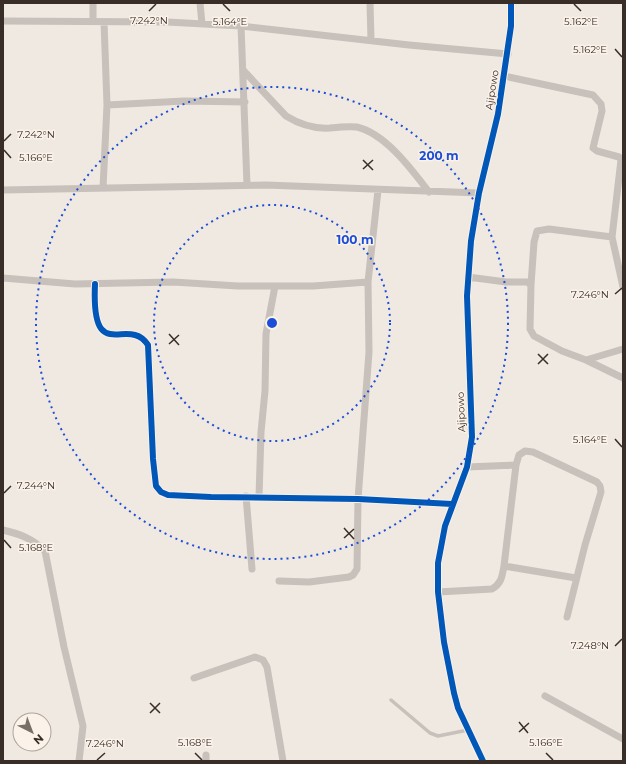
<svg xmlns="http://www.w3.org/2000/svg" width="626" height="764" viewBox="0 0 626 764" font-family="Montserrat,sans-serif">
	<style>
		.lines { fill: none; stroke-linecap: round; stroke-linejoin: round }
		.lane { stroke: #c8c0ba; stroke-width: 3.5 }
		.street { stroke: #c8c0ba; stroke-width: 7 }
		.cycleway-casing { stroke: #fbf3ea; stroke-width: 8 }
		.cycleway { stroke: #0057b8; stroke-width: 6 }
		.ticks { fill: none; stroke: #392d28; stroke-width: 1.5 }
		.ring { fill: none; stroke: #1d4ed8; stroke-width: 2; stroke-dasharray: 2 4 }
		.labels { text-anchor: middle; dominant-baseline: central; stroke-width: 3; stroke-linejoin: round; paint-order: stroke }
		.street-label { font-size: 10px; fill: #392d28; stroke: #fbf3ea }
		.ticks-label { font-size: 10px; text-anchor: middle; fill: #392d28; stroke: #fbf3ea; stroke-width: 3; stroke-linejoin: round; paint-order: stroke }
		.centre { fill: #1d4ed8; stroke: #fbf3ea; stroke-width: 2 }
		.ring-label { font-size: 12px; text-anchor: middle; font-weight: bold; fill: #1d4ed8; stroke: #fbf3ea; stroke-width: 3; stroke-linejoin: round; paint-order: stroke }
	</style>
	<rect width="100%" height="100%" fill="#efe9e2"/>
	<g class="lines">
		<!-- lane -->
		<path class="lane" d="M391,700l39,33 8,3 30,-6"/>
		<!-- street -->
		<path class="street" d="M93,3v18
			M200,3l2,21
			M370,3l1,37
			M3,21l164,1 74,4 168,19 99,9
			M241,26l6,159
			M243,70l43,46c13,8 29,13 44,12 9,-1 19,-2 27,-1 29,7 55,43 72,65
			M504,76l89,19 8,9 1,7 -9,37 4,3 22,6 2,3 -9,77 11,50
			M107,105l77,-4 61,1
			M103,188l4,-83 -3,-83
			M3,190l263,-5 213,8
			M468,277l38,5h21l4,3 -1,44 4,7 28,15 24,9 37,-11
			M3,278l72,6 98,-2 65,4h75l55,-4
			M95,284c-4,84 33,30 53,61l5,114 3,27 5,6 7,3 43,2 147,2 94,5
			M531,285l3,-43 3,-11 12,-2 63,8
			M586,360l37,18
			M467,467l49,-2
			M246,496l6,73
			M259,497l2,-65 4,-41 1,-57 9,-48
			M3,530c17,4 30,9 42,21l19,96 19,79 -4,35
			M504,566l12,-101 3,-10 6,-4 8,1 64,30 3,4 1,6 -16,53 -18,72
			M279,581l30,1 40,-5 4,-2 4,-6 1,-70 11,-147 -1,-70 10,-92
			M438,592l54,-3c10,-6 10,-13 12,-23l72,12
			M194,678l61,-21 8,3 4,7 16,94
			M545,696l78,43
			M206,755v6
			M483,761l-25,-53 -4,-15 -10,-51 -6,-50v-29l7,-37 22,-59 5,-30 -5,-141 4,-55 8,-48 19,-79 13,-88v-23"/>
		<!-- cycleway casing -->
		<g class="cycleway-casing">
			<path id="cycleway" d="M95,284c-4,84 33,30 53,61l5,114 3,27 5,6 7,3 43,2 147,2 94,5
				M483,761l-25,-53 -4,-15 -10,-51 -6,-50v-29l7,-37 22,-59 5,-30 -5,-141 4,-55 8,-48 19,-79 13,-88v-23"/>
		</g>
		<!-- cycleway -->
		<use href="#cycleway" class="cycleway"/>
	</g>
	<!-- ticks -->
	<path class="ticks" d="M223,4l7,7M574,4l7,7M149,11l7,-7M615,49l7,8M4,141l7,-7M4,150l7,8M363,160l10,10M363,169l10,-9M615,294l7,-6M169,334l10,11M169,344l10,-9M538,354l10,10M538,364l10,-10M615,439l7,8M4,493l7,-7M344,528l10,11M344,538l10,-9M4,540l7,8M615,646l7,-7M150,703l10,10M150,713l10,-10M519,722l9,11M519,732l10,-9M195,753l7,7M546,753l7,7M97,760l8,-7"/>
	<!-- distance rings -->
	<g class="ring">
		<circle cx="272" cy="323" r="118"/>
		<circle cx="272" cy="323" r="236"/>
	</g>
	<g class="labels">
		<!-- street labels -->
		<g class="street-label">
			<text transform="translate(492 90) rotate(-81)">Ajipowo</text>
			<text transform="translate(461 412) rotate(-92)">Ajipowo</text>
		</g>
	</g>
	<g class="ticks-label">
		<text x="149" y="24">7.242°N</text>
		<text x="581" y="25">5.162°E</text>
		<text x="230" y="25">5.164°E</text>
		<text x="590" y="53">5.162°E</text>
		<text x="36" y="138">7.242°N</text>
		<text x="36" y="161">5.166°E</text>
		<text x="590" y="298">7.246°N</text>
		<text x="590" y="443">5.164°E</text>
		<text x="36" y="489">7.244°N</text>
		<text x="36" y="551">5.168°E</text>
		<text x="590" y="649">7.248°N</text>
		<text x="195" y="746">5.168°E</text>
		<text x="546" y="746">5.166°E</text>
		<text x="105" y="747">7.246°N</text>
	</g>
	<circle cx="272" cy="323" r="6" class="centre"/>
	<g class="ring-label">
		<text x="439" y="160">200 m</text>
		<text x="355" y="244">100 m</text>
	</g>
	<!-- border -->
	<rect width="626" height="764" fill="none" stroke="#392d28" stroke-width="8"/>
	<!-- north arrow -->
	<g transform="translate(32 732) rotate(138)"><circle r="19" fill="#fbf3ea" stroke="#ada49c"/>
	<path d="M0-3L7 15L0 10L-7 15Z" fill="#796f69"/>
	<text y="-6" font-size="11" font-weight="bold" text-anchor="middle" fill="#392d28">N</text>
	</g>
</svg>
